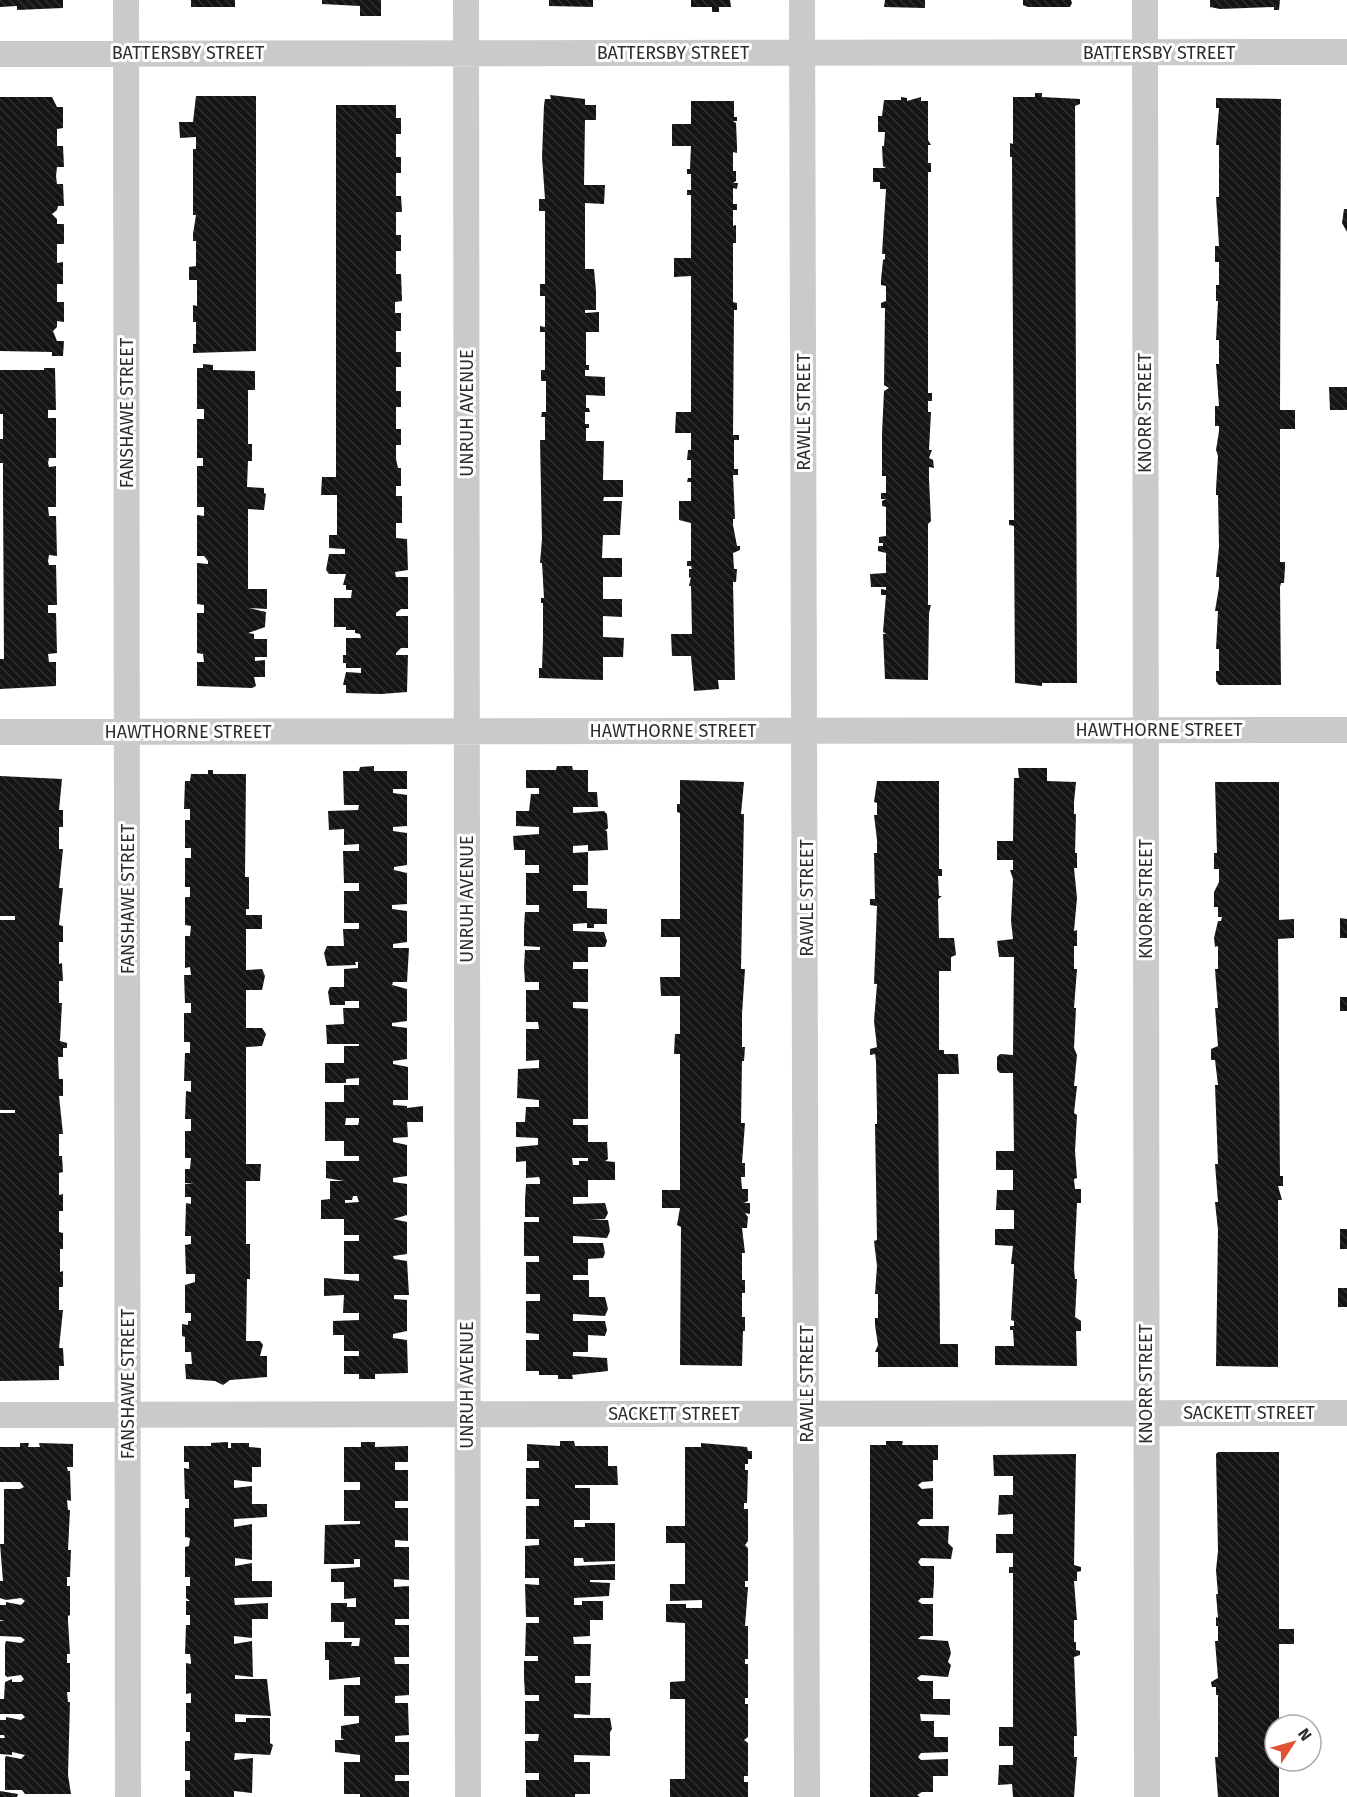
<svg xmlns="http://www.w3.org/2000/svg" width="1347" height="1797" viewBox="0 0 1347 1797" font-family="'Fira Sans',sans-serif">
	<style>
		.building { fill: url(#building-back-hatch); fill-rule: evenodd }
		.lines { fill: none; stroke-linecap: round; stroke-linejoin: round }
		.minor { stroke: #cacaca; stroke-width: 26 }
		.labels { text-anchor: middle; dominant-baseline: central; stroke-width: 6; stroke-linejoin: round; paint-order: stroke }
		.street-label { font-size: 18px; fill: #2d2d2d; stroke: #fff }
	</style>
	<defs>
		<pattern id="building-back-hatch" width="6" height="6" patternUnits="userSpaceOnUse" patternTransform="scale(1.5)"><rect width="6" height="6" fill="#141414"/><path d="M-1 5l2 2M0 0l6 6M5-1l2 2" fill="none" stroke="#2e2e2e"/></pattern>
	</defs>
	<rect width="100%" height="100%" fill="#fff"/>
	<!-- building -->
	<path class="building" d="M0,0h63v8l-46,2v-4l-17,1z
		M191,0h44v7h-44z
		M322,0h59v16h-21v-10l-38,-2z
		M549,0h44v7l-44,-1z
		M691,0h39l1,7h-12v5h-7v-5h-21z
		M885,0h40v8l-41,-1z
		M1023,0h48l1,3 -2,4h-42l-5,-2z
		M1210,0h70l-1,10h-5v-3l-54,2 -10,-2z
		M1035,93h7v4l38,2v5l-5,2 2,577h-35v3l-27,-3 -1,-157 -5,-1v-5h5l-2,-363h-2v-14l3,1v-47h22z
		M550,95l35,4v6h11v15h-11l-1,65h21l-1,19 -19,-1v66h9l2,22v19h-11v3l14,-1v20h-13v33h3v5h-4v6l20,1v19l-19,-1v13h3l1,4h-5v12h4v4h-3v13h18l-1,39h20v17h-19l-1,4h19l-2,34h-17l-1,23h20v19h-19v22h19v18l-19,-1v21l21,1 -1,19h-20v23l-64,-2v-10h3l1,-28v-37h-2v-5h3l-2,-35h-2l2,-24 -2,-99h5v-23h-4l1,-5h4v-31h-5v-11h4v-38h-5v-6l5,1v-31h-5v-12h5v-73h-6v-12h6l-3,-42 2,-52 1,-6h6z
		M196,96h60v255l-63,2v-9h3v-22h-3v-17l4,1v-26h-8v-13l7,-1v-25h-3v-7l3,-19h-3v-66h3v-12l-16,1 -1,-16h14z
		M0,97h52l5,10h6v21l-6,1v17h6l1,21h-7l-1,9 1,8h6l1,22h-6l-1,4 -5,4 5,5v5h7v20h-7v19l6,-1v22h-6v18h7v20l-7,-1v6l-4,4 4,10h7l-1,15h-11v-4l-52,-1z
		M901,97l6,1v3l14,-4v4h7v39l3,5h-3v18h3v9h-3v221h4v8h-4v11h3l-2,38h3l-3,8 4,2 1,8 -5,-1v12l2,42 -3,3v81h3l-2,8 -1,67 -43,-1 -2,-45h3l-3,-2 3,-37h-5v-6l5,1v-3h-15l-1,-13 16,-1v-20l-8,-2v-5h5v-3h-4v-6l7,-1v-29l-4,-1v-5l4,-2h-5v-6h5v-17h-4v-42l2,-43 5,-3 -5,-3 1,-77h-4v-5l5,-2v-15l-5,-1v-5l2,-20 2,-1v-5h-3l4,-65h-6v-7h-7v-14h13l-3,-2 -1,-20h2l1,-14h-7v-16h4l2,-16h17z
		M1216,98l65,1 -1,311h15v19h-15v133h5v5l-1,16h-3l-1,4 1,98h-62l-3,-4v-10h3v-22h-3l2,-38h-3l4,-24v-10h-3l3,-30 -1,-52h-2v-6l2,-33 -2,-6 3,-19v-5h-4v-20h4l-3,-42h3v-24h-3l2,-39h-2v-16h3v-23h-4v-16h4l-3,-49h3v-52h-3l3,-37h-3z
		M691,101h43v16h3v4h-4l3,2 1,23v7l-4,-1v19h3v10l-3,2h5l-1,6 -4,-1v16h4v6h-4v16l3,-1v18h-3v59l4,1v7h-3l-1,125h6v5h-5v29h4v6h-5l2,44h-2v6l4,21h3v4l-7,3 1,16h3l-1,13h-3l2,98h-17l1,9 -25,2 -3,-35h-19l-1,-22h21l-1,-48h-2l2,-9 -2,1v-9h3l-1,-3h-4v-5h4v-38l-12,-3v-19h12v-19h-4l1,-4h3v-18h-4l1,-10h3v-17h-16l1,-21h15v-136l-17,1v-19h17v-63h-4v-5h4v-16h-4v-5h3l1,-23h-19v-22h19z
		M336,105h60v13h5v16h-5v23h5v16h-5v23h5l1,16h-6v23h5v16h-5v23h5l1,27 -7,1v11h6v18h-5v21h5v15h-5v24h5v16h-5v22h5v16h-5v14l2,9h3v18h-5v10h6v27h-6v15l11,1 1,31 -13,2 1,5h12v32h-7l-5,4v3h12v32h-7l-5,5v2h12l-1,37 -26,2 -35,-1v-8h-3l3,-13 15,1v-5h-15v-5h-3v-8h3v-17h15l-1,-4 -5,-1v-3h-9v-3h-12v-29h17l1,-8h-6v-5h-3l3,-11h-17l-3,-4 3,-16h16v-5l-16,-1v-13h8v-40h-16l1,-18h14z
		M1344,209h3v23l-5,-9z
		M203,364l10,1v5l42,1v19h-7v54h4v17h-4l-1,26 17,1v5l2,1 -2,16 -16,-1v80h19v20l-18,-1 17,4 -1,15 -17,6 6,1v5h13v18h-12v4l10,-1v17h-11l2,9 -4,2 -55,-2v-24h7l-1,-8 -6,-1v-40h7v-8l-7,-1v-41l11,1v-3l-4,-5h-7v-41l7,1v-9h-7v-41h6v-8h-6v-39h7v-10h-7v-41h6z
		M44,368h11l1,42h-8v8h8v40h-7l-1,5 1,4 7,-1v41h-8l1,9h7l1,40 -8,-1 -1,6 1,4h7l1,40h-9v8h8l1,40 -9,1 1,8h7v24l-56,3v-30h4l-1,-171v-25h-3v-24h3v-25h-3v-44h44z
		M1329,387h18v23h-17z
		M374,766v5h33v18h-14v4l14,2v31l-14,1v4l14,2v32l-13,2v3l13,3v31l-15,1v4l15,2v31l-14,2v4h16l-2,34h-14l-1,3 15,4v32l-15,2v3l15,2v31l-14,2v3l15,3v33h-15v5l14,1v2l16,-2v16h-16l1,15 -15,1v4l14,3v31l-14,2v4l14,2v31l-14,4 14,3v32l-14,2 1,3 13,2 2,34h-15v4l13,1v31l-14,3v4l14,2 1,33 -33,1v5h-16v-5h-15v-18h15v-5h-15v-16h-11v-14l26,-1v-7h-16l1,-18 -20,1v-18l35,3v-7h-15v-33h15v-6h-15v-16h-23v-19l9,-1v-18h14l-18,-3v-17h33v-5h-15v-15h-19v-39h19v-17h15v-7l-13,1v4h-21v-20h19v-17h15v-2h-32l-1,-19 18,-1 -1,-16h16v-7h-14v4h-15l-2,-13 2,-5h14v-18l14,-1v-6h-3l1,3 -29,1 -3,-13 3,-7h17l-1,-17h16v-6h-15v-32h15v-8h-15l-1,-32h16v-7l-15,1v-16l-15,1 -1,-19 30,-1 1,-5h-15l-1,-34h16l1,-4zM346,1118h13v4l-1,3h-13zM353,1196h4l2,6 -14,1v-3h7z
		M557,766h15l1,4h15v22h9l1,15h-25v6l31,-2 3,3 1,14 -3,3h2l1,19 -20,1v-6l-15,1v7l15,-1v33h-15v6h14v17l20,1v15h-13v4h-7v-5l-14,1v7l31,1 3,9 -2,6h-17v15h-15v7h15v33h-15v6l15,1v110h-15v6h15v17h19l1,17 -3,2 10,1v18h-27v17h-15v7l32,-1 3,10 -3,6 -17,1h20l2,11 -3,7 -34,-2v7h30l2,10 -2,5 -15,1v16h-15v5h16v17h16l3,12 -3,7 -32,-2v7h32l2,9 -2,6 -17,-1v17h-15v4l34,2 1,13 -36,4 1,4h-15v-4h-19v-4h-13v-31h13v-6l-13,-1v-32h14v-7h-14v-32h13v-6h-15v-34h15v-5h-14v-17l1,-16h14v-4l-1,-3 -13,1v-17l-10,1v-15l22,-2v-7l-22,-1v-15h9l1,-15h13v-7l-22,-2 1,-29 21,-1v-8l-13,1v-32h13l-1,-7h-12v-32h13v-8h-14l-1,-15 1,-17h15v-3l-16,-1v-18l1,-16h14v-7h-13v-32h13v-8h-14v-15h-11l-1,-14 26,-2v-7l-23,-1v-15h13l2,-17h8v-6h-13v-18h30zM572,1158h16v3h-9v4h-6z
		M1018,768h29v13l29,1 -2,20v12h2l-1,39h2v15h-3l3,30 -3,33 3,-1v16h-3v23h3l-3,39h2l-2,40 3,7 -3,31h3l-3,27 3,2 -2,36 2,27 -3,1 1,10h6v14h-4l-3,65 1,11h2l-2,38 6,4v10h-5l1,35 -82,-1v-19h19l-1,-16h-3v-4h4v-5l-3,-1 3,-52v-4h-3l2,-18 -18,-1v-16h19v-19h-18l1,-20h16v-20h-17v-19h18l-1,-78h-13l-3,-3v-13l3,-3 13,1 1,-98h-15l-2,-16 16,-2 -2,-18 2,-42 -3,-9h3v-10h-16v-19h16l1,-63h5z
		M208,770h5v4h33l-1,103h4v32h-3v6h16v14h-16v41l16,-1 3,7 -3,14h-16v38h16l4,6 -4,12 -16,1v117h15l-1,17h-14v63h4v35h-3l-1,62h14l3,4 -3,11h7v21l-37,3 -7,5 -8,-4 -29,-2 -1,-15h7l-1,-12h-6v-15l-3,-1v-12l6,1v-4h3v-8h-6v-28l10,-3v-8h-9l-1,-29 6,-1v-8h-6l1,-33 5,1v-7h-6v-13h9l-9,-1v-14h5l1,-11h-6v-27h6v-12h-6l1,-28 5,1v-11h-7l1,-28h5v-11h-6v-29h7v-10h-6l-1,-28h7l-1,-8 -5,1v-32h5l1,-10 -6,-1v-28h5v-10h-5v-29h6v-10h-6v-28h5v-11h-6l1,-28h5l1,-7h17z
		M0,776l62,3 -3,31h4v17h-4v22h4l-4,39h4l-4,37 4,1v16h-4v22l3,-1 1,18h-4v22h3l-2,38 7,2v5h-4v9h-5l1,22h4v17h-4l4,38h-4v22h3l1,16 -4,1v22l4,-1v17h-4v21l4,1v16h-3v23l3,-1v16h-4v23h4l-4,38h4l1,18h-5v14l-59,1v-268h15v-3h-15v-190h15v-4h-15z
		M680,780l64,2 -3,32h3l-3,155h4l-3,45v33h3l-1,14h-2l-1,62h4l-3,40h3v14h-4l1,12h6v12l-4,2h6v11l-5,-1 3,4 -1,11h-5l3,25h-3v27h3v13h-3v24h3v14h-2l-1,35 -62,-1 1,-138 -4,-2 3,-17h-18v-18h18v-136h-6l1,-20h5v-38h-19l-1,-19h20v-40h-19v-18h19v-106l-3,-1v-8h3z
		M877,781h62v88h3v7h-4l1,20h3l-4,3 1,39h15l2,17 -5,2v14h-12v79h5v4h14l1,20h-21l2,270h18v23h-80v-15h-3l3,-7 -3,-20v-7h3v-24h-3l2,-28 -3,-25 3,-1 -2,-116h2v-12l-1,-51 -1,-7 -5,1v-6l7,-2 -3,-26 3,-37h-3l3,-78 -7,-1v-6h5l-1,-46h3v-13l-3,-25h3v-12l-3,-1z
		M1215,782h64v138l15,-1v19l-16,1 2,237h3v10h-5l4,14h-4v167l-62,-1 2,-136 -3,-28h3l-3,-38h3l-3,-79h3l-3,-25h-4v-11l7,-3 -3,-38h3l-3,-39h3v-23l-3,1 -1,-9 4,-17h3l1,-4h-4v-10h-4v-15l5,-10v-13h-5v-16h3z
		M1340,918l7,1v19h-7z
		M1340,997h7v14h-7z
		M1340,1229h7v20h-7z
		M1338,1288h9v19h-9z
		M560,1441h14l1,5h33v20h9l1,19h-43v3h15v32h-16v7h11v-4h30v38l-31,1 -1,-4h-9v8l41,-2v16h-25v2l20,1 -1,13 -35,2v7h8v-4h21v19h-13v16l-17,1 1,7h17l-1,32h-15v7h16l-1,32 -16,-1v4h36l2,11 -2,3v24l-36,-1v7h16v32h-15v3h-49v-17h13v-7h-14v-32h13l1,-7h-14v-33h14v-6h-14l-1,-17v-17h14v-5h-13l1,-33h13v-6h-13l-1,-33 14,1v-7h-14v-32l14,-1v-6h-13v-33h13v-7h-13v-31h13v-7h-12v-17l33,2z
		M886,1441h17l-1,4h36v15h-5v21l-11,1 -4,3 4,4 11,-1v31h-12l-4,4 3,3h29l-1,17 5,5 -2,11 -30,-1 -3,4 3,4h13v16l-1,16h-12l-3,3 4,3h11v32h-12l-3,3 30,2 3,12 -3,9 3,3 -3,12 -27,-2 -4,3 3,3h13v18h17v16l-30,-1 1,7h13v16h14v15l-27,1 -3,4 3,3 27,-1v17h-15v16h-11l-5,3 3,2h-50v-352h16z
		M228,1442v6h3v-5h18v4l12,1v19h-9v15l-18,-2v8l18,-2v18h15v13l-33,2v8l18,-3v36l-17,-2v8l17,-3v18h20v16l-38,1 1,7 33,-2v16h-16v19l-18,-2v8l18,-3 1,36 -18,-2v4h32l4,37 -36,-2v8h11v-4h24v25l3,2 -3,10 -35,-2 -1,7 19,-2 -1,35 -18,-2v6h-49v-17h5v-9h-5v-30h5v-9h-4v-29h5v-10l-5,1v-31l5,1v-3l-1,-7h-5l1,-29h4v-10h-4v-14h4l-4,-3v-12h4v-9h-5v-30l4,-1 1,-8 -5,-1v-29h4v-9h-4l-1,-31 5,1v-7h-5v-16h27v-3z
		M361,1442h14v5l33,-1v16h-13v8h13v31h-13v7h13v33l-13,-1v7h14v33l-15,-1v8l15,-1v33h-14v6h14v32h-15l1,7h14v31l-14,1v7h13l1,32 -14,1v6h14v33h-14v6h14v16h-49v-3h-16v-32h16v-7l-25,-3v-12h9l-3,-2v-12l18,-3v-7h-15v-31h16v-8l-31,3v-20h-4v-18h27l-1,4h8l1,-8h-16v-16h-13v-19h16v4h9v-9l-12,1v-17h-13v-13l29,-2v-8h-6v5h-30l1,-39 35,-1v-3h-16v-31h16v-8h-16v-35h17z
		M20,1443h9l-1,4h12l-1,-4 34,1v23h-6l1,4h2l1,30 -4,-1 1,10h2l-2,40h3l-1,27h-3v9h3v29l-2,1v5l2,33h-3v9h3v29h-3l1,10h2l-2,73 3,19h-46l-3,-4h-17v-32l1,-2 15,3 4,-4 -13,-3v3l-12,-1v-16h5l-1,-3h-4v-15h6v-3l15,3 4,-3 -3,-3h-22v-15h4l1,-17 7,-3v3h9l3,-3 -3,-4 -14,2 -2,-2v-31l1,-3 15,2 4,-3 -4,-3 -21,-1v-15h5l-5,-1v-15h6v-3l15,3 4,-4 -4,-3 -15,2 -6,-2v-17h3l-3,-37h4v-55h16l4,-2 -4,-5h-20v-35h20z
		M701,1443l46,4 1,4h4v8h-4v5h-3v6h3l-1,33h-3v6h4v32l-3,4 3,3v33h-3v6h3l-3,39h3v33h-3v5h3v34h-3v6h3v33l-4,3 4,3v33h-4v6h4v15h-78v-18h15v-80h-15v-17l15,-1v-58l-19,-1v-18h20v4h16v-8l-32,1v-17h15v-41h-19v-17h19v-79h16z
		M1218,1452h61v177h15v15h-15v81h-4v36h4v36h-61l-3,-40h3v-62h-2v-8h-4l-1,-5 7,-4 -3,-37h3v-15h-2v-9l2,1 -2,-24h2l-2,-24 2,-19 -2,-97z
		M1076,1454l-2,111 7,2v4l-4,1v9h-3l3,39h-3v22h2v8l4,1v4l-6,2 3,79h-3v21h3l-3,40h-61l-1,-13 -14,1 1,-20h14v-19h-14v-19h14v-154h-4v-6h4v-14h-17v-19h17v-20l-15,1 1,-20h14v-19h-19l-1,-21z
		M0,1791l18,3 -1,3h-17z"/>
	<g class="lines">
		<!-- minor -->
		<path class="minor" d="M126,0l2,1797
			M466,0l2,1797
			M802,0l5,1797
			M1145,0l2,1797
			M0,54l1347,-2
			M0,732l1347,-2
			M0,1415l1347,-2"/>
	</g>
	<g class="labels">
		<!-- street labels -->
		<g class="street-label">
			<text x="188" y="53">BATTERSBY STREET</text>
			<text x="673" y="53">BATTERSBY STREET</text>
			<text x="1159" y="53">BATTERSBY STREET</text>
			<text transform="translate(804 412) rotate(-90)">RAWLE STREET</text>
			<text transform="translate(127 413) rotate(-90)">FANSHAWE STREET</text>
			<text transform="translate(467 413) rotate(-90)">UNRUH AVENUE</text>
			<text transform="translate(1145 413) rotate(-90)">KNORR STREET</text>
			<text x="1159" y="730">HAWTHORNE STREET</text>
			<text x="673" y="731">HAWTHORNE STREET</text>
			<text x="188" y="732">HAWTHORNE STREET</text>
			<text transform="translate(807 898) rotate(-90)">RAWLE STREET</text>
			<text transform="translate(128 899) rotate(-90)">FANSHAWE STREET</text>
			<text transform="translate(467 899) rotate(-90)">UNRUH AVENUE</text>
			<text transform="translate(1146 899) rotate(-90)">KNORR STREET</text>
			<text transform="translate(128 1384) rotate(-90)">FANSHAWE STREET</text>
			<text transform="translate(807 1384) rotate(-90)">RAWLE STREET</text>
			<text transform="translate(1146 1384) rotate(-90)">KNORR STREET</text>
			<text transform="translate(467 1385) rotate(-90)">UNRUH AVENUE</text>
			<text x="1249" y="1413">SACKETT STREET</text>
			<text x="674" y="1414">SACKETT STREET</text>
		</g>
	</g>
	<!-- north arrow -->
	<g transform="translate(1293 1743) rotate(54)"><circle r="28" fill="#ffffff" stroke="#ababab" stroke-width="1.5"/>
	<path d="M0-4.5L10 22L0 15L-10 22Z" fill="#e05332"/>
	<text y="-9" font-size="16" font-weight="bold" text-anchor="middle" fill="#2d2d2d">N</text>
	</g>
</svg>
